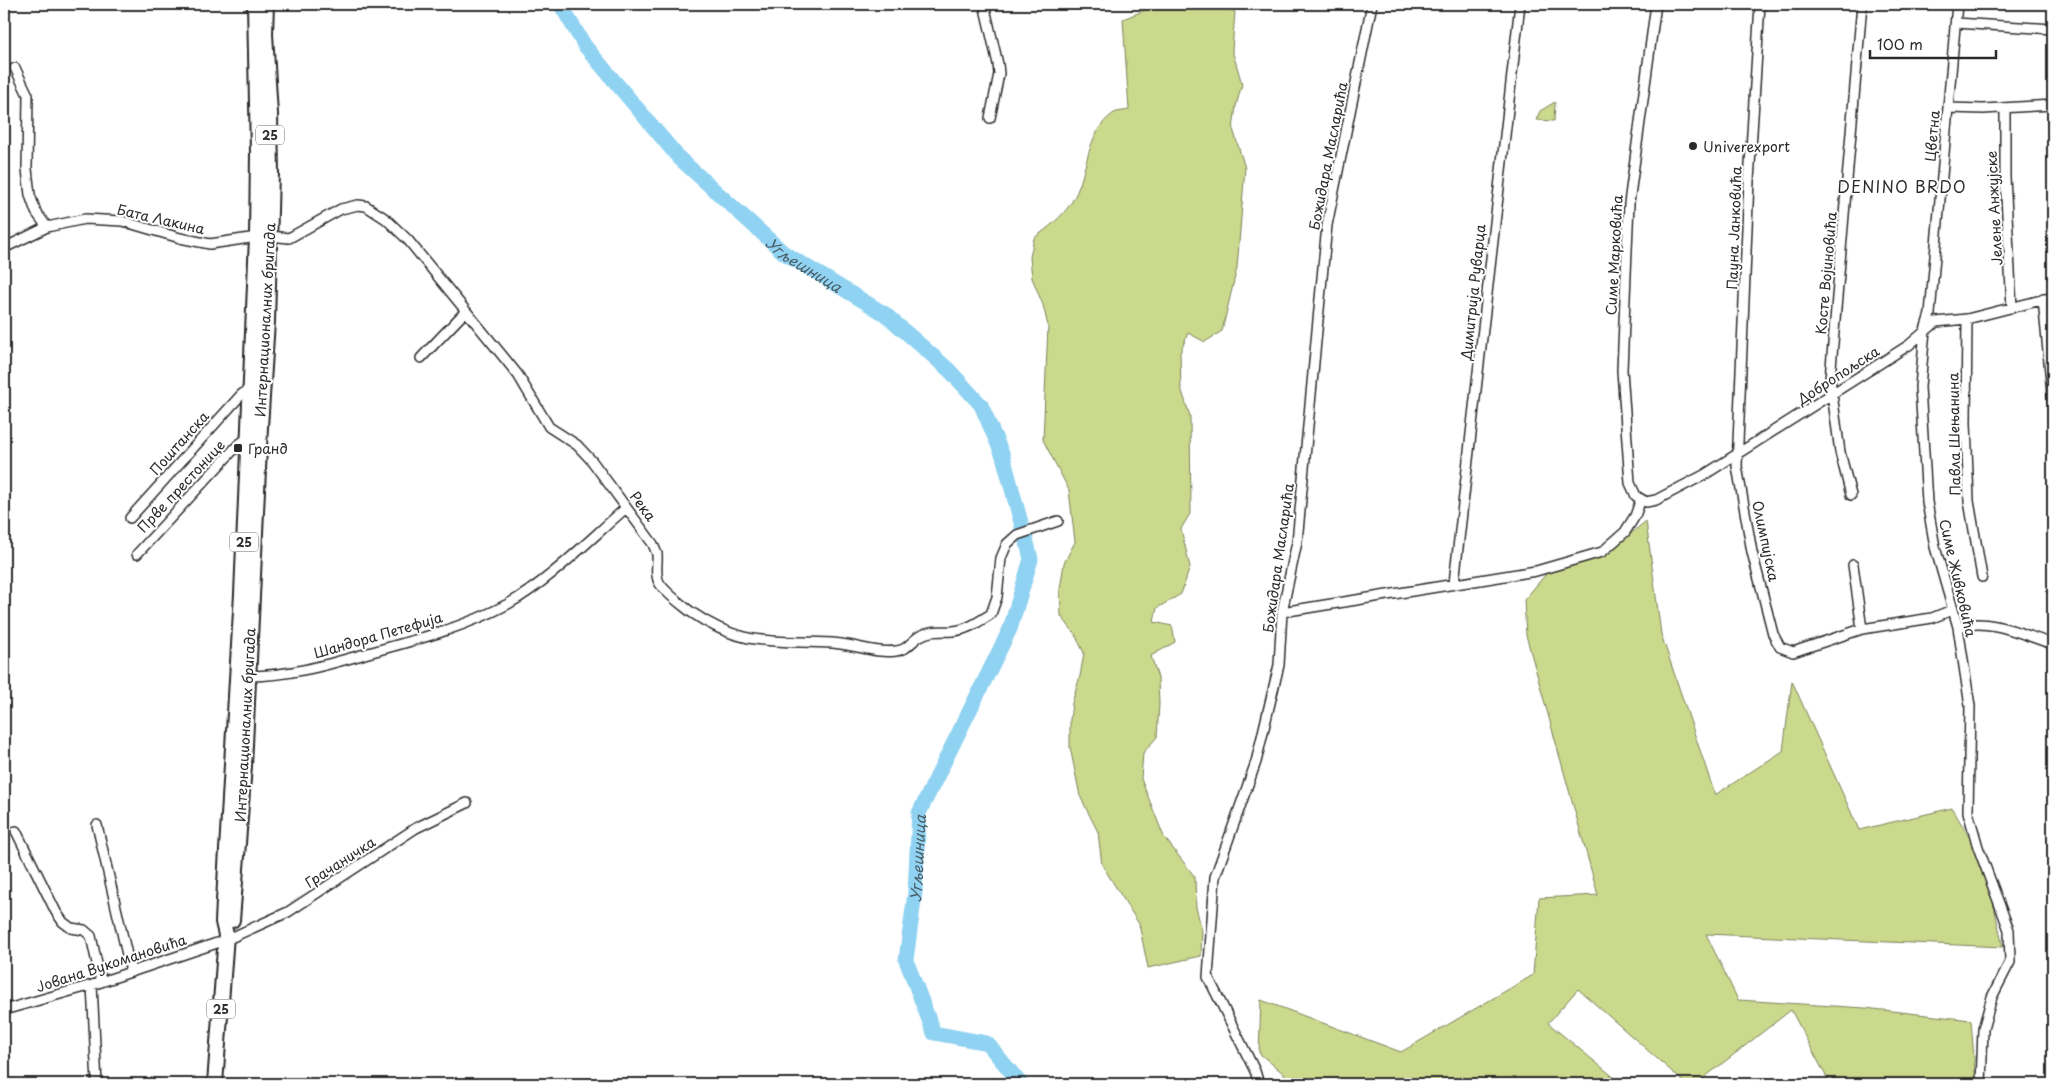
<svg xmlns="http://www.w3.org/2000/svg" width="2057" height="1088" viewBox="0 0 2057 1088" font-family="'Playpen Sans',sans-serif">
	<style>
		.green { fill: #cbd98d; stroke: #7b825c }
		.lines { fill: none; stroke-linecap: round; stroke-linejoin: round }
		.river { stroke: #90d2f1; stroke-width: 15 }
		.minor-casing { stroke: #2b2b2b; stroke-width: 12 }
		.primary-casing { stroke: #2b2b2b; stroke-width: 18 }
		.minor { stroke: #fff; stroke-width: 9 }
		.primary { stroke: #fff; stroke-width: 14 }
		.poi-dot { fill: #2b2b2b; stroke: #fff; stroke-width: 2 }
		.labels { text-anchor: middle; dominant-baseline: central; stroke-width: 4; stroke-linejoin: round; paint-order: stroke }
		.shield { fill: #fff; stroke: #6b6b6b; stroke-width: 1 }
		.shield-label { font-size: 12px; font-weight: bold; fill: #2b2b2b }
		.street-label { font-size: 14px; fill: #2b2b2b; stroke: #fff }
		.poi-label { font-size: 14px; fill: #2b2b2b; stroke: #fff; text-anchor: start }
		.water-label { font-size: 15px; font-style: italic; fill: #495d66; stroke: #fff }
		.quarter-label { font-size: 16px; letter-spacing: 1px; fill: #2b2b2b; stroke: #fff }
	</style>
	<rect width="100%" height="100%" fill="#fff"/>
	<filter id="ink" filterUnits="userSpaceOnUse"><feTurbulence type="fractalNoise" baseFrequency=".02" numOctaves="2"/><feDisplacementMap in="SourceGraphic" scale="10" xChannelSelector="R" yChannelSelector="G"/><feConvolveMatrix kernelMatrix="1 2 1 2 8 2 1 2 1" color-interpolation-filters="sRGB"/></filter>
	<g filter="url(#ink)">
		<!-- green -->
		<path class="green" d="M1160,4h60l15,8 -3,38 10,34 -6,22 -3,23 12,39 -8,100 -15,63 -17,11 -17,-9 -8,20 1,35 9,28 1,96 -10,17 9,38 -9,27 -24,14 -3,14 18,4 3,16 -24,14 7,22 1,26 -2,33 -14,16 -2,26 23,58 31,40 1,30 6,24 -1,25 -53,12 -9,-44 -37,-59 -4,-33 -18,-36 -10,-49v-27l2,-17 8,-27 4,-23 -9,-19 -14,-18 -1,-27 4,-26 11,-21 -6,-52 -26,-50 5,-114 -5,-21 -11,-27 -2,-21 4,-19c13,-9 29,-22 37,-35 18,-27 13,-70 43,-90 4,-2 11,-2 15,-3l-6,-91z
			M1555,102l-1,19 -18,-1 4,-9z
			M1646,521l15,113 54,161 68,-44 9,-70 67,149 93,-22 32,54 19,85 -297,-13 32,66 127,8 106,12 5,64h-112l-37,-6 -36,-68 -95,74h-10l-108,-95 -30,34 74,61h-326l-37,-31 2,-53 140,52 132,-77 6,-77 59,-3 -72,-260 -2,-35 27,-32 55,-14z"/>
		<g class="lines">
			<!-- river -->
			<g class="river">
				<path id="s1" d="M560,4l25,42 94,112 105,95 101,61 64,56 32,35 22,51 20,74"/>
				<path id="s2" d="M1021,1084l-34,-41 -53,-10 -28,-73 9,-67 4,-80 91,-184 21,-70 -6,-24"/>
			</g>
			<!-- minor casing -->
			<g class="minor-casing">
				<path id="minor" d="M984,4l14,60 1,10 -9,44
					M1656,4l-27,199 -7,167 8,113 6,13 10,6 10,-2 48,-25 205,-130 27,-23 31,-3 86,-22
					M1760,4l-11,177 -12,285 15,86 21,82 7,13 13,5 69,-23 70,-11 20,-8
					M1957,4l-27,310 -5,16 -5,57 7,115 8,45 23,80 12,79 -2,106 10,35 31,83 1,32 -18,35 -9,32 -2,55
					M1956,23l97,6
					M15,68l13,27 -1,74 3,26 6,17 11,15
					M1949,108l34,1 70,-4
					M2005,108v69l7,131
					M270,236l19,2 52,-29 17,-4 8,1 20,13 22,21 98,120 12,15 31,52 28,18 15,16 61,83c1,3 3,7 4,10 1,10 -3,21 3,30 8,11 21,20 31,28 52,36 83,28 141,31 21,1 43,11 64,8 12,-1 15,-10 24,-15 13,-7 20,-4 33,-5 14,-1 27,-10 38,-17l6,-17 4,-39 6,-14 10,-9 41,-14
					M4,248l43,-21 38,-8 37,2 58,17 30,6 47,-7
					M2043,299l10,105
					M1967,319l-1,104 3,78 13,76
					M421,358l44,-46
					M1851,495l-11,-43 -10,-73 32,-375
					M130,518l111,-123 9,-7
					M137,554l101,-109 10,-7
					M1853,565l9,64
					M1454,583l66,-579
					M1282,612l254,-41 66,-19 23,-20 10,-16 6,-17
					M1958,627c32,-10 65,8 95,17
					M249,676c45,0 87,-14 130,-26 44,-12 88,-24 129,-46 40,-22 82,-65 118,-96
					M97,825l34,147
					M16,831l40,81 7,10 8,6 13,2 7,6 10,46
					M92,985l5,99
					M4,1010l88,-25 134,-45 62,-28 128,-84 51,-25
					M1259,1084l-4,-13 -47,-94 7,-100 41,-115 23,-97 3,-53 15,-70 30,-317 45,-221"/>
			</g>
			<!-- primary casing -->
			<g class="primary-casing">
				<path id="primary" d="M232,920l12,-154 16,-339 7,-105 4,-149 -1,-59 -5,-80 1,-30
					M215,1084l11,-149 -3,-13 1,-21 18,-307 15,-357 1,-84 -3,-149"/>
			</g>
			<!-- minor -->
			<use href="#minor" class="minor"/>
			<!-- primary -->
			<use href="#primary" class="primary"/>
		</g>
	</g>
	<!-- markers -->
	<g class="poi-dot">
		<circle cx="1693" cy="146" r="5"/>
		<rect x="233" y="443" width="10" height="10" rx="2.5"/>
	</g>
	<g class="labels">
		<!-- shield labels -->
		<g class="shield">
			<rect x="256" y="125.5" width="28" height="19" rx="4"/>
			<rect x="230" y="532.5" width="28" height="19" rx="4"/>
			<rect x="207" y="999.5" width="28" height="19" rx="4"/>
		</g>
		<g class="shield-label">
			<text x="270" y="135">25</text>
			<text x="244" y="542">25</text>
			<text x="221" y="1009">25</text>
		</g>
		<!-- street labels -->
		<g class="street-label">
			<text transform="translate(1932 136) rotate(-85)">Цветна</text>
			<text transform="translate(1328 156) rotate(-79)">Божидара Масларића</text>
			<text transform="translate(1994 208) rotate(-93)">Јелене Анжујске</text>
			<text transform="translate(161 219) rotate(13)">Бата Лакина</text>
			<text transform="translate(1734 228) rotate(-88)">Пауна Јанковића</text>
			<text transform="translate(1614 255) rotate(-87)">Симе Марковића</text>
			<text transform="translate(1826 273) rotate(-85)">Косте Војиновића</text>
			<text transform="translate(1473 292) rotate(-84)">Димитрија Руварца</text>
			<text transform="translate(265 320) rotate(-87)">Интернационалних бригада</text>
			<text transform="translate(1838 375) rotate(-33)">Добропољска</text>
			<text transform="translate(1954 434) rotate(-91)">Павла Шењанина</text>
			<text transform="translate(179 443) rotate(-48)">Поштанска</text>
			<text transform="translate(181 486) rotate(-47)">Прве престонице</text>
			<text transform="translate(643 506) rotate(53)">Река</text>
			<text transform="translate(1766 541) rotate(78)">Олимпијска</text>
			<text transform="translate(1278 558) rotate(-82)">Божидара Масларића</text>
			<text transform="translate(1958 578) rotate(77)">Симе Живковића</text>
			<text transform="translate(378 635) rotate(-16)">Шандора Петефија</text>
			<text transform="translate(245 725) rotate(-87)">Интернационалних бригада</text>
			<text transform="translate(340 862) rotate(-33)">Грачаничка</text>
			<text transform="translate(111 963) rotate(-18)">Јована Вукомановића</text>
		</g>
		<!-- poi labels -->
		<g class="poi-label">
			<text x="1703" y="146">Univerexport</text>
			<text x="248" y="448">Гранд</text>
		</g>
		<!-- water labels -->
		<g class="water-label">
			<text stroke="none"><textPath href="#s1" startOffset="360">Угљешница</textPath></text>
			<text stroke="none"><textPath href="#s2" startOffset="288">Угљешница</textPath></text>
		</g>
		<!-- quarter labels -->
		<g class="quarter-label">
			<text x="1902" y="186">DENINO BRDO</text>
		</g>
	</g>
	<!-- margin -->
	<rect width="2057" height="1088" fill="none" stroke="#fff" stroke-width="20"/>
	<rect x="10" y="10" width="2037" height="1068" fill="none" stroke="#2b2b2b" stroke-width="2" filter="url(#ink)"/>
	<!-- scale -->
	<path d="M1870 50v8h126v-8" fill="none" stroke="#2b2b2b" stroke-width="2.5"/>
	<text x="1877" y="50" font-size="15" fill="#2b2b2b" stroke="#ffffff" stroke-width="4" paint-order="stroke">100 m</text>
</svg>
